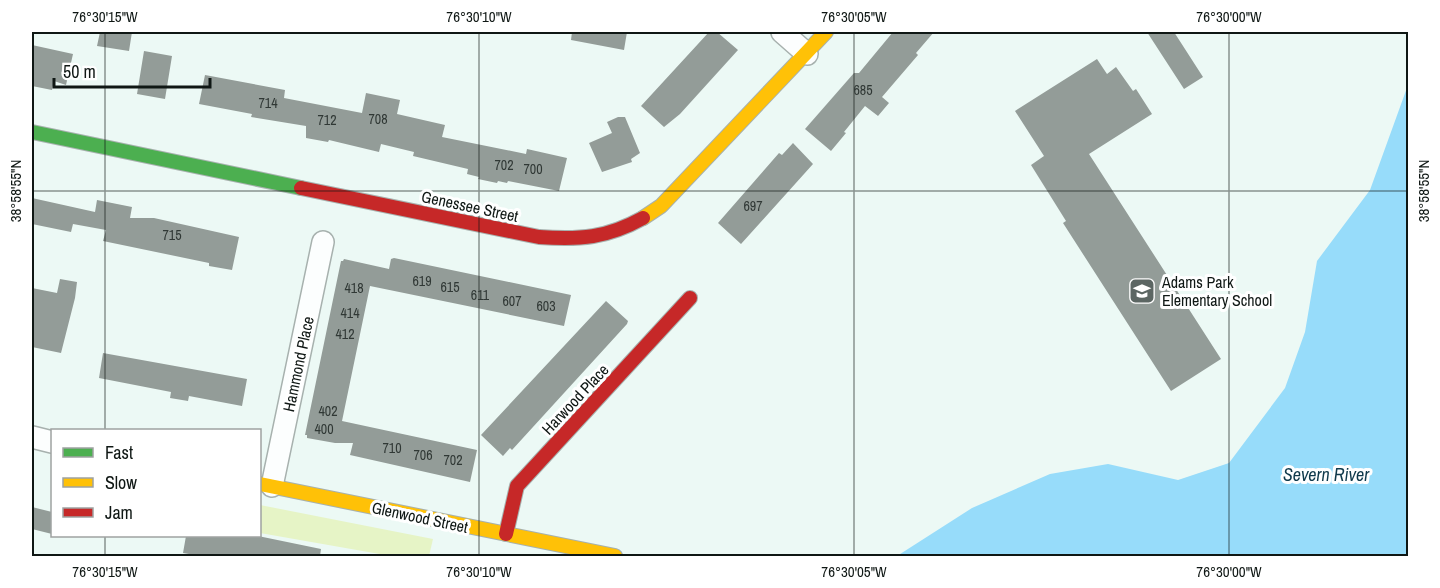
<svg xmlns="http://www.w3.org/2000/svg" width="1440" height="588" viewBox="0 0 1440 588" font-family="'Archivo Narrow',sans-serif">
	<style>
		.green { fill: #e6f4c6 }
		.water { fill: #97dcfa }
		.building { fill: #939c98 }
		.lines { fill: none; stroke-linecap: round; stroke-linejoin: round }
		.street-casing { stroke: #a7b1ae; stroke-width: 24 }
		.fast-casing { stroke: #a7b1ae; stroke-width: 16 }
		.slow-casing { stroke: #a7b1ae; stroke-width: 16 }
		.jam-casing { stroke: #a7b1ae; stroke-width: 16 }
		.street { stroke: #fcfefe; stroke-width: 21 }
		.fast { stroke: #4caf50; stroke-width: 14 }
		.slow { stroke: #ffc107; stroke-width: 14 }
		.jam { stroke: #c62828; stroke-width: 14 }
		.ticks { fill: none; stroke: #0f1714; stroke-width: 1.5; stroke-opacity: 0.45 }
		.labels { text-anchor: middle; dominant-baseline: central; stroke-width: 6; stroke-linejoin: round; paint-order: stroke }
		.number-label { font-size: 14px; fill: #303835 }
		.street-label { font-size: 16px; fill: #0f1714; stroke: #fff }
		.poi-label { font-size: 16px; fill: #0f1714; stroke: #fff; text-anchor: start }
		.water-label { font-size: 18px; font-style: italic; fill: #0f394b; stroke: #fff }
		.neatline { fill: none; stroke: #0f1714; stroke-width: 2 }
		.ticks-label { font-size: 15px; text-anchor: middle; fill: #0f1714 }
	</style>
	<rect width="100%" height="100%" fill="#ecf9f5"/>
	<!-- green -->
	<path class="green" d="M260,505l173,34 -4,17h-38l-131,-23z"/>
	<!-- water -->
	<path class="water" d="M1408,85v471h-511l75,-48 78,-34 58,-10 70,16 51,-17 56,-75 20,-56 12,-71 53,-71z"/>
	<!-- building -->
	<path class="building" d="M100,32h32l-3,19 -32,-5z
		M572,32h55l-3,18 -53,-10z
		M709,32h8l21,18 -58,64 -16,13 -23,-21z
		M893,32h41l-18,21 2,2 -36,42 7,6 -11,13 -13,-10 -21,26 2,1 -15,18 -26,-22 49,-56h5z
		M1147,32h27l29,45 -19,12z
		M32,45l41,9 -7,31 -12,-4 -2,9 -20,-4z
		M144,51l28,5 -7,43 -28,-5z
		M1097,59l10,15 9,-7 17,24 3,-2 16,25 -63,40 132,205 -50,32 -108,-168 3,-2 -35,-56 13,-9 -29,-45z
		M205,75l80,15 -1,8 78,15 4,-20 34,7 -3,14 48,11 -3,12 84,17 1,-5 40,9 -8,33 -51,-10 -1,2 -9,-2 -1,2 -19,-4 1,-2 -12,-3 1,-5 -55,-13 1,-4 -33,-8 -2,8 -50,-12 -1,2 -22,-4v-12l-55,-9 1,-3 -53,-10z
		M618,117h7l15,36 -9,6 1,3 -30,10 -13,-29 23,-10 -5,-11z
		M793,143l20,21 -72,80 -23,-21 61,-70 3,2z
		M32,198l63,14 2,-12 35,7 -2,11h24l85,19 -7,33 -23,-4v-3l-106,-22 3,-11 -33,-6 -2,8 -39,-8z
		M394,258l177,37 -7,31 -194,-40 -28,135 135,29 -7,32 -120,-27 3,-12h-18l-28,-5v-3h-2l36,-174h2l1,-2 45,10 2,-10z
		M60,279l17,3 -2,16 -14,55 -29,-6v-59l25,5z
		M606,301l22,20 -1,3 -115,126 -2,-2 -7,8 -22,-21z
		M103,353l144,26 -5,27 -53,-10 -1,5 -18,-3 1,-6 -72,-14z
		M32,507l20,5v22l-20,-5z
		M186,536h72l63,13 -1,7h-119l-18,-3z"/>
	<g class="lines">
		<!-- street casing -->
		<g class="street-casing">
			<path id="street" d="M782,32l25,22
				M32,437l20,5
				M272,486l51,-244"/>
		</g>
		<!-- fast casing -->
		<g class="fast-casing">
			<path id="fast" d="M32,132l269,56"/>
		</g>
		<!-- slow casing -->
		<g class="slow-casing">
			<path id="slow" d="M643,218l18,-12 165,-174
				M260,484l355,72"/>
		</g>
		<!-- jam casing -->
		<g class="jam-casing">
			<path id="jam" d="M301,188l238,49c41,3 68,1 104,-19
				M506,534l11,-48 173,-188"/>
		</g>
		<!-- street -->
		<use href="#street" class="street"/>
		<!-- fast -->
		<use href="#fast" class="fast"/>
		<!-- slow -->
		<use href="#slow" class="slow"/>
		<!-- jam -->
		<use href="#jam" class="jam"/>
	</g>
	<!-- ticks -->
	<path class="ticks" d="M105,32v398M479,32v524M854,32v524M1229,32v524M32,191h1376M105,536v20"/>
	<!-- icons -->
	<defs>
		<g id="school-square" transform="scale(1.35)"><rect x="-9" y="-9" width="18" height="18" rx="4" fill="#5c6663" stroke="#fff"/><path d="M0-5L7-2L0 1L-7-2ZM-4 1L0 2.5L4 1V4Q0 6-4 4Z" fill="#fff"/></g>
	</defs>
	<g fill-rule="evenodd">
		<use href="#school-square" x="1142" y="291"/>
	</g>
	<g class="labels">
		<!-- number labels -->
		<g class="number-label">
			<text x="863" y="90">685</text>
			<text x="268" y="103">714</text>
			<text x="378" y="119">708</text>
			<text x="327" y="120">712</text>
			<text x="504" y="165">702</text>
			<text x="533" y="169">700</text>
			<text x="753" y="206">697</text>
			<text x="172" y="235">715</text>
			<text x="422" y="281">619</text>
			<text x="450" y="287">615</text>
			<text x="354" y="288">418</text>
			<text x="480" y="295">611</text>
			<text x="512" y="301">607</text>
			<text x="546" y="306">603</text>
			<text x="350" y="313">414</text>
			<text x="345" y="334">412</text>
			<text x="328" y="411">402</text>
			<text x="324" y="429">400</text>
			<text x="392" y="448">710</text>
			<text x="423" y="455">706</text>
			<text x="453" y="460">702</text>
		</g>
		<!-- street labels -->
		<g class="street-label">
			<text transform="translate(470 206) rotate(12)">Genessee Street</text>
			<text transform="translate(298 364) rotate(-78)">Hammond Place</text>
			<text transform="translate(575 399) rotate(-47)">Harwood Place</text>
			<text transform="translate(420 517) rotate(12)">Glenwood Street</text>
		</g>
		<!-- poi labels -->
		<g class="poi-label">
			<text x="1162" y="282">Adams Park<tspan x="1162" dy="18">Elementary School</tspan></text>
		</g>
		<!-- water labels -->
		<g class="water-label">
			<text x="1326" y="474">Severn River</text>
		</g>
	</g>
	<!-- border -->
	<rect width="1440" height="588" fill="none" stroke="#ffffff" stroke-width="66"/>
	<!-- legend -->
	<rect x="51" y="429" width="210" height="108" fill="#ffffff" stroke="#9fa2a1" stroke-width="1.5"/>
	<rect x="63" y="448" width="30" height="9" fill="#4caf50" stroke="#9fa2a1" stroke-width="1.5"/>
	<text x="105" y="459" font-size="18" fill="#0f1714">Fast</text>
	<rect x="63" y="478" width="30" height="9" fill="#ffc107" stroke="#9fa2a1" stroke-width="1.5"/>
	<text x="105" y="489" font-size="18" fill="#0f1714">Slow</text>
	<rect x="63" y="508" width="30" height="9" fill="#c62828" stroke="#9fa2a1" stroke-width="1.5"/>
	<text x="105" y="519" font-size="18" fill="#0f1714">Jam</text>
	<!-- scale -->
	<path d="M54 78v9h156v-9" fill="none" stroke="#0f1714" stroke-width="3"/>
	<text x="63" y="78" font-size="18" fill="#0f1714" stroke="#ffffff" stroke-width="4.5" paint-order="stroke">50 m</text>
	<rect x="33" y="33" width="1374" height="522" class="neatline"/>
	<g class="ticks-label">
		<text x="105" y="22">76°30'15"W</text>
		<text x="479" y="22">76°30'10"W</text>
		<text x="854" y="22">76°30'05"W</text>
		<text x="1229" y="22">76°30'00"W</text>
		<text transform="translate(16 191) rotate(-90)" y="5">38°58'55"N</text>
		<text transform="translate(1424 191) rotate(-90)" y="5">38°58'55"N</text>
		<text x="105" y="577">76°30'15"W</text>
		<text x="479" y="577">76°30'10"W</text>
		<text x="854" y="577">76°30'05"W</text>
		<text x="1229" y="577">76°30'00"W</text>
	</g>
</svg>
